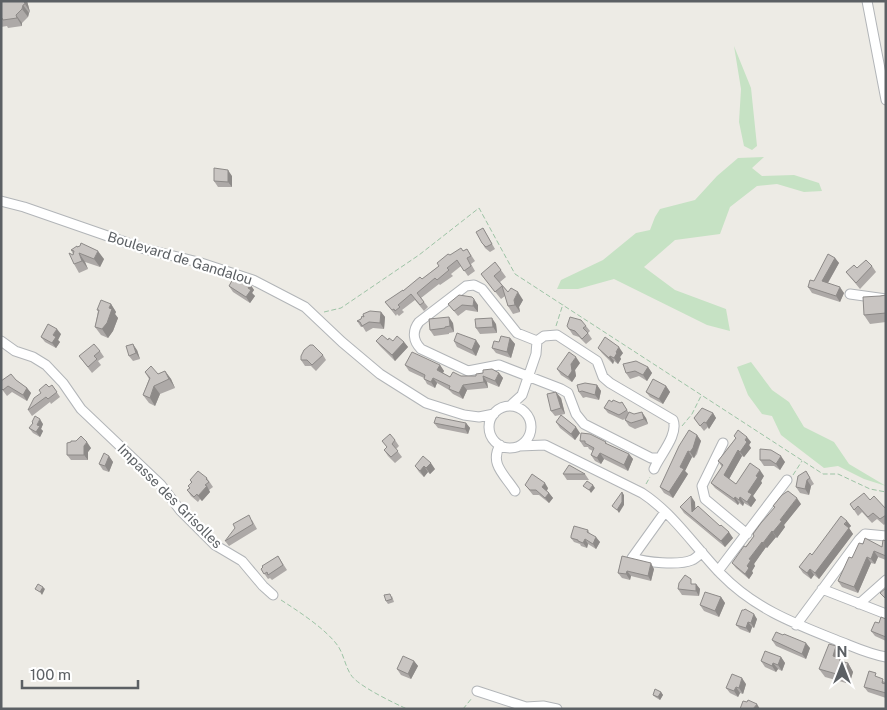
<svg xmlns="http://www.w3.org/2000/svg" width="887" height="710" viewBox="0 0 887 710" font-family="'Public Sans',sans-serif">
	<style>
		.green { fill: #c6e2c4 }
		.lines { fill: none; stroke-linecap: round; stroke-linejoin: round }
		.minor-casing { stroke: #b2b5b8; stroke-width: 11 }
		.path { stroke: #9dc3a5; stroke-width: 1; stroke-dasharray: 5 2.5; stroke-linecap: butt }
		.minor { stroke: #fff; stroke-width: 9 }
		.wall { fill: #ada9a7 }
		.shaded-wall { fill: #8d8a88 }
		.building { fill: #c9c5c2; stroke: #8d8a88 }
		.labels { text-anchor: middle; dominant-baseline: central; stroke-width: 4.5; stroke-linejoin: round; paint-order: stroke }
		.street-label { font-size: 14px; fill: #5c6064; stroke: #fff }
	</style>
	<rect width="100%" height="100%" fill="#edebe5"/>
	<!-- green -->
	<path class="green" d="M734,46l17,42 6,58 -5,4 -8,-4 -5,-24 2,-33z
		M764,157l-12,11 10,8 32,-1 25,8 3,8 -18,1 -27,-8 -20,2 -27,21 -10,27 -45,6 -31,27 31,23 51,19 4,22 -23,-6 -93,-46 -36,10h-21l4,-9 42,-20 33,-27 14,-3 5,-13 5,-8 35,-9 22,-24 21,-18z
		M751,362l21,28 17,12 15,25 30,15 15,22 37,22 -22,-7 -26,-13 -14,2 -43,-33 -9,-19 -10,-2 -14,-19 -11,-28z"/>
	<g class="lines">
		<!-- minor casing -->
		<g class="minor-casing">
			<path id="minor" d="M867,1l19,99
				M1,201l23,6 121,42 53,13 55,18 52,27 37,35 38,32 46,29 38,12 15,2 15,-3
				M850,294l36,5
				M1,341l14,10 18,6 13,8 17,18 18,26 80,76 19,25 35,35 27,16 21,25 10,9
				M537,341l-20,-8 -35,-44 -8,-4 -8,1 -47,36c-7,9 -6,19 2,27l47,22 31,-6 62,24 7,4 8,21 8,10 67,34h7
				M510,406l12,-11 14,-41 1,-13 7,-5 13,-1 40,26 6,16 7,6 63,37c6,15 -14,36 -19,49
				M489 427a21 21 0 1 1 42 0a21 21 0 1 1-42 0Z
				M723,443l-21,43 3,13 42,35
				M500,445c-11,19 5,30 15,46
				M519,446l26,-1 97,48c32,21 53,54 79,81 33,34 72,49 115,66 16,6 32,14 50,17
				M665,512l-33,46c14,4 46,8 60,2 3,-1 7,-5 10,-8
				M718,571l69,-91
				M822,589l64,25
				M859,604l27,-24
				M796,625l63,-85 6,-6 21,2
				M477,691l49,16 17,-1 14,3"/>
		</g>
		<!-- path -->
		<path class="path" d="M324,312l17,-4 78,-53 60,-47 36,66 308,200h15l32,15 16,3
			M556,326l7,-22
			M682,426l10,-12 9,-18
			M793,475l9,-14
			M646,484l4,-7
			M281,600c17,11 45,29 57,46 6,9 7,20 13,29 7,11 43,28 56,34
			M463,709l9,-11"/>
		<!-- minor -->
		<use href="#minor" class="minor"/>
	</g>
	<!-- wall -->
	<path class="wall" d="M1,1h26l3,11 -1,1 -1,4 -6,6v3l-14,2 -1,-2 -6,1z
		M232,176v11h-14l-4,-6z
		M483,228l12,21 -5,3 -5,-4 -3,-5z
		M78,247l26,12 -4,8 -15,-5 3,7 -9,4 -5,-9 -1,-10 -2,-4z
		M467,249l8,12 -4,3 4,7 -7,5 -7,-10 -10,8 2,2 -13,9 -1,-1 -18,14 7,9 -4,4 -9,-11 -13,10 2,2 -5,4 -2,-2 -1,2 -11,-14 37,-23 17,-13 11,-11 13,-4z
		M835,258l4,5 -11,20 16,10 -4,9 -28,-9 -4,-6z
		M872,266l4,6 -16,17 -9,-11 -5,-6 11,-4z
		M501,270l5,7 -6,5 8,10 15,8 -4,7 1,5 -7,2 -5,-8 -3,-10 -4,3 -20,-25z
		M250,284l4,6 -2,3 3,3 -5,7 -17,-11 -4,-6z
		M886,295v27l-16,2 -6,-9 16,-19z
		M111,304l5,8 -1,2 3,4 -5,13 -5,7 -7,-3 -6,-8 3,-16 -1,-1z
		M448,304l30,1v7l-12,-2 -8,6z
		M381,312l4,5 -1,12 -11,-1 -7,4 -3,-5h-2l-4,-6 7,-4z
		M453,323l1,9 -5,1v1l-15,2 -4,-6z
		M496,324l1,9 -17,1 -4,-6z
		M586,326l4,5 -2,2 4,6 -6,5 -7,-7 -6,-2 -4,-6z
		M61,334l-3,6 2,2 -4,6 -11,-6 -4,-5z
		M510,338l5,6 -4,14 -15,-5 -4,-5 7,-6z
		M388,340l16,2 4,5 -13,14 -15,-15 -4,-5z
		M454,341l26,5 -4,10 -19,-9z
		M598,348l25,5 -3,4 1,2 -3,5 -4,-3 -1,3 -11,-11z
		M137,350l3,9 -7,2 -4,-5z
		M100,351l4,6 -6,4 3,4 -9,8 -13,-17z
		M323,355l3,5 -10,11 -5,-5h-6l-4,-6z
		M580,363l-5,7 1,6 -4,6 -11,-7 -4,-6z
		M405,365h35l4,6 -1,2 7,4 11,-1h15l23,-3 4,5 -4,9 -12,-5 1,6 -21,2 -4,9 -10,-5 -4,-4 -12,-7 -2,5 -8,-4 -3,-6 -15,-7z
		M648,367l4,6 -5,8 -8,-5 -9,3 -4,-6z
		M165,371l6,8 4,9 -15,6 -5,12 -6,-3 -6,-8 6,-16 -4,-7 13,2z
		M16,380l11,8 4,5 -4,8 -15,-9 -5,4 -6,-8z
		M52,385l8,12 -9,7 -1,-2 -18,14 -4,-6z
		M597,385l4,6 -2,9 -13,-3 -3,1 -4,-6z
		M666,386l4,6 -7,12 -13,-7 -4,-5z
		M561,398l4,16 -10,2 -4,-5z
		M612,402l8,1 2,-1 7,11 17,5 2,6 -13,5 -6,-3 -4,-6 1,-2 -3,2 -15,-7 -4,-5z
		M713,413l3,5 -7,11 -1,-2 -4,4 -10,-13z
		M32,422l11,2 -2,5 2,2 -3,6 -7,-4 -4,-5 4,-4z
		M556,422l24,11 -5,7 -15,-12z
		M434,423h32l4,5 -2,6 -30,-6z
		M697,435l4,6 -4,13 -3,4 -2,-1 -7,14 3,3 -15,24 -9,-5 -4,-6z
		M734,436l17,6 -2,3 2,3 -7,9 -2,-1 -13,23 7,5 28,-8 -3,5 1,2 -9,13 3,4 -5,7 -7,-4 -1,3 -4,-3 -1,2 -23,-17 -4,-5 11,-16 -4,-6 18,-23z
		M395,440l4,6 -3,3 6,8 -7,6 -7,-7 -4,-6 3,-3 -5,-6z
		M76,441l15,7 -3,4v8h-17l-4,-5 4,-13z
		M580,441l26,1 1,2 22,10 4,5 -5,12 -24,-12 -3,5 -6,-3 -4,-6 2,-4 -4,-2 -1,-2h-4z
		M760,449l25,13 -5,8 -6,-4h-10l-4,-6z
		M109,456l4,6 -4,10 -6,-2 -4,-6z
		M415,466l20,3 -5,5 -2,-2 -4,5 -5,-5z
		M806,471l8,13 -3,2 -2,9 -9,-2 -4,-6z
		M563,474h22l4,6h-22z
		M207,478l6,9 -4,3 1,2 -8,9 -2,-2 -2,3 -7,-6 -4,-6 3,-2 1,-6 -1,-2z
		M525,485l23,3 -1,3 2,2 4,5 -4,5 -10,-8h-6z
		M870,500l16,9v14l-2,2 -7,-6 -5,4 -10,-11 -4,4 -8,-12z
		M695,502v6l38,30 -8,9 -41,-34 -4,-6z
		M801,504l-17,21 1,2 -8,11 -1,-1 -9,11 -1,-1 -12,17 1,2 -3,5 1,2 -4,6 -13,-11 -4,-5 22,-27 -1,-2 22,-26 -2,-2z
		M252,520l5,9 -28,17 -4,-5z
		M847,521l4,5 -2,2 4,6 -34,45 -5,-4 -3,4 -8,-6 -4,-6z
		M588,530l2,4 10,8 -4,7 -8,-5 -1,4 -6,-2 -1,-2 -6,-2 -3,-4z
		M886,541v19l-8,-3 -3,7 -4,-1 -13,30 -16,-6 -4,-6 14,-23 11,-14 19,3z
		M278,556l9,14 -15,10 -2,-2 -2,1 -7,-10z
		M622,556l32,13 -3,12 -20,-5 -1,4 -8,-2 -4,-5z
		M695,584h1l4,5 -1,7 -17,-1 -4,-6z
		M392,596l2,6 -6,2 -2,-3z
		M721,597l4,6 -6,14 -15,-6 -4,-6z
		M744,610l13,9 -3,9 -2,-1 -2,6 -10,-4 -4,-4z
		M886,619v22l-11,-5 -4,-5 8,-8z
		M772,640l38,8 -4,11 -30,-13z
		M836,646l5,8 -1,4 3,4 5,1 5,9 -3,10 -4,-1v2l-21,-6 -6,-8z
		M781,657l4,6 -3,8 -4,-2 -2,3 -11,-5 -4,-6z
		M414,661l4,5 -7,13 -10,-4 -4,-6z
		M879,678l7,5v15l-18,-6 -4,-5z
		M746,684l-3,10 -3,-1 -2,4 -8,-4 -4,-5z
		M661,692l2,3 -3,5 -5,-3 -2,-2z"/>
	<!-- shaded-wall -->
	<path class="shaded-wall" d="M24,1h3l3,11 -5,-8z
		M23,5l6,8 -1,4 -6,-8z
		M16,15l6,8v3l-5,-8z
		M228,170l4,6v11l-4,-5z
		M98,251l6,8 -4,8 -6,-8z
		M79,253l6,9 3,7 -6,-8z
		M835,258l4,5 -13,23 -4,-5z
		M250,284l4,6 -2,3 3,3 -5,7 -4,-6 2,-9z
		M840,287l4,6 -4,9 -4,-6z
		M518,292l5,8 -4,7 1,5 -5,-7 -1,-5z
		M474,299l4,6v7l-5,-6z
		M111,304l5,8 -1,2 3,4 -5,13 -5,7 -6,-9z
		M381,312l4,5 -1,12 -4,-6z
		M449,317l4,6 1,9 -4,-6z
		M492,318l4,6 1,9 -4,-6z
		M57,329l4,5 -3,6 2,2 -4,6 -4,-5 1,-8z
		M510,338l5,6 -4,14 -4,-6z
		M476,340l4,6 -4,10 -4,-6z
		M404,342l4,5 -13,14 -3,-6z
		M133,344l4,6 3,9 -4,-6z
		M619,347l4,6 -3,4 1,2 -3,5 -4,-6 2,-6z
		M610,356l4,5 -1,3 -4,-6z
		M576,357l4,6 -5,7 1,6 -4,6 -4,-5 3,-13z
		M440,365l4,6 -3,5 -4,-6z
		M648,367l4,6 -5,8 -4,-6z
		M165,371l6,8 4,9 -6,-9z
		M499,373l4,5 -4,9 -4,-6z
		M483,376l4,6 1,6 -4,-6z
		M433,378l4,5 -2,5 -4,-6z
		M463,385l4,5 -4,9 -4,-6z
		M597,385l4,6 -2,9 -4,-5z
		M154,386l6,8 -5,12 -5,-8z
		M666,386l4,6 -7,12 -4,-5z
		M27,388l4,5 -4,8 -4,-6z
		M556,392l5,6 4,16 -4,-6z
		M642,412l4,6 2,6 -4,-5z
		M713,413l3,5 -7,11 -3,-6z
		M40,419l3,5 -2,5 2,2 -3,6 -4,-5 1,-7z
		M466,423l4,5 -2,6 -3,-5z
		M576,427l4,6 -5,7 -4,-6z
		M697,435l4,6 -7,17 -4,-6z
		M747,437l4,5 -2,3 2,3 -7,9 -4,-5 5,-12z
		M87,442l4,6 -3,4v8l-4,-5v-9z
		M738,450l4,6 -14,25 -4,-6z
		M688,451l4,6 -7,14 3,3 -15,24 -4,-6 11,-25z
		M600,453l4,6 -3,5 -4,-6z
		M629,454l4,5 -5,12 -4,-6z
		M109,456l4,6 -4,10 -4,-6z
		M781,456l4,6 -5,8 -4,-6z
		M431,463l4,6 -5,5 -4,-6z
		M424,466l4,6 -4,5 -4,-6z
		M760,470l4,6 -3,5 1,2 -9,13 3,4 -5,7 -4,-5 1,-10 8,-16z
		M807,480l4,6 -2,9 -4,-6z
		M545,483l3,5 -2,4 -4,-5z
		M593,485l2,3 -4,5 -2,-3z
		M207,486l3,6 -8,9 -4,-5z
		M622,492l2,3v10l-5,8 -2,-3z
		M549,493l4,5 -4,5 -4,-5z
		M691,496l4,6 1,15 -4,-5z
		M735,497l4,6 -1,2 -4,-6z
		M740,497l4,6 -1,3 -4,-6z
		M797,498l4,6 -17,21 1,2 -8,11 -4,-6 7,-12z
		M847,521l4,5 -2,2 4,6 -34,45 -4,-6z
		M772,531l4,6 -9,11 -4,-5z
		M729,532l4,6 -8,9 -4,-6z
		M596,537l4,5 -4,7 -3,-5z
		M585,539l3,5 -1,4 -4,-5z
		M762,542l4,5 -12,17 1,2 -3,5 1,2 -4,6 -4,-5 4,-15z
		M874,551l4,6 -3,7 -4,-5z
		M867,557l4,6 -13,30 -4,-6z
		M651,563l3,6 -3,12 -3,-5z
		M810,569l4,6 -3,4 -4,-6z
		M627,571l4,5 -1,4 -4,-6z
		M696,584l4,5 -1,7 -3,-5z
		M43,587l2,2 -3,6 -2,-3z
		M721,597l4,6 -6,14 -4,-6z
		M754,614l3,5 -3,9 -3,-5z
		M748,622l4,5 -2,6 -4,-5z
		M806,643l4,5 -4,11 -4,-5z
		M836,646l5,8 -1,6v-2l6,8 -13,-10z
		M781,657l4,6 -3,8 -4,-6z
		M414,661l4,5 -7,13 -3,-5z
		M773,663l5,6 -2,3 -4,-6z
		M848,663l5,9 -3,10 -5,-8z
		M840,673l6,8v2l-6,-8z
		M742,678l4,6 -3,10 -4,-6z
		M736,687l4,6 -2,4 -4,-6z
		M661,692l2,3 -3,5 -2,-3z
		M757,704l3,5h-7z"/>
	<!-- building -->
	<path class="building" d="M1,1h23l1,3 -2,1 -1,4 -6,6 1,3 -14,2 -1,-2h-1z
		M214,168l14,2v12l-14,-1z
		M483,228l9,16 -6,3 -4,-4 -6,-11z
		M81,243l17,8 -4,8 -15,-6 3,8 -8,3 -5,-11 4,2 1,-4 -3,-1 6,-4v1l3,-1z
		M461,248l2,3 4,-2 4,7 -4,2 4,8 -7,5 -7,-11 -10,8 2,2 -12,10 -2,-2 -18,15 7,9 -4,3 -9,-11 -13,11 2,2 -5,4 -1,-2 -2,1 -7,-8 18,-12v1l17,-14 2,2 17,-13 -2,-3 11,-9 2,1z
		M828,254l7,4 -13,23 18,6 -4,9 -28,-9 2,-7 4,1z
		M866,260l6,6 -16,17 -10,-11 8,-7 3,3z
		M495,262l6,8 -7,6 14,16 3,-4 7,4 -4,8 1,5 -7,1 -6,-20 -7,6 -14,-18z
		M234,277l16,7 -2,4 3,2 -5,7 -17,-11z
		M459,295l13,2 2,2 -1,7 -11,-1 -8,6 -6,-7z
		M886,295v18l-22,2 -1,-18 17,-1z
		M101,300l10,4 -2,4 3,1 -5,14 -5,6 -7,-2 4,-17h-2z
		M370,311l11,1 -1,11 -11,-1 -7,4 -2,-4 -3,-1 4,-2 1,-3 2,1 -1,-3z
		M449,317l1,9 -5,1v1l-15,2 -1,-11z
		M570,317l11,3 5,6 -3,2 5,5 -6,6 -7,-8 -6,-2 -2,-3z
		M492,318l1,9 -17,1 -1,-9z
		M48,324l9,5 -4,6 3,2 -4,6 -11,-6z
		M457,333l19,7 -4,10 -18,-9z
		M382,335l6,5 1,-2 4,3 4,-5 7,6 -12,13 -16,-14z
		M501,336l9,2 -3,14 -15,-4 2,-7 5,1z
		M605,337l14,10 -3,5 1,1 -3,5 -4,-2 -1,2 -11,-10z
		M94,344l6,7 -6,5 3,3 -9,8 -9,-11z
		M133,344l3,9 -7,3 -3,-10z
		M310,345h3l10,10 -11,10 -5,-5h-6v-4l3,-6z
		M412,352l28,13 -3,5 13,7 3,-5 8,4h15v-2l7,-1v-3l9,-1 7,4 -4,8 -12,-5 1,6 -21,3 -4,8 -10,-4 1,-3 -17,-8 -2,4 -7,-3 1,-4 -20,-10z
		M569,352l7,5 -5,7 1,7 -4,6 -11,-8z
		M636,361l12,6 -5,8 -8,-4 -9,2 -3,-9z
		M151,366l7,8 7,-3 4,8 -15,7 -4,12 -7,-3 7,-17 -5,-6z
		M11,374l5,6 11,8 -4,7 -15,-9 -5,4 -2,-2v-7z
		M653,379l13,7 -7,13 -13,-7z
		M585,383l12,2 -2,10 -13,-4 -3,1 -2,-7z
		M46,384l3,3 3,-2 5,7 -9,7 -2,-2 -18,13 6,-12 7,-5 -2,-3z
		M556,392l5,16 -10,3 -4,-17z
		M609,400l3,2 1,-2 7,3 2,-1 5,8 -8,5 -15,-7z
		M702,408l11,5 -7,10 -2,-1 -4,4 -6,-8z
		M629,412l5,2 8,-2 2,7 -13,4 -6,-3z
		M561,415l15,12 -5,7 -15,-12z
		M35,416l5,3 -3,6 3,1 -4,6 -7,-4 4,-5 -1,-1z
		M436,417l30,6 -1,6 -31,-6z
		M689,430l8,5 -4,13 -3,4 -2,-1 -8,16 4,2 -15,23 -9,-5 19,-41z
		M738,430l9,7 -2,3 2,2 -7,10 -2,-2 -14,25 12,9 14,-21 10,7 -4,6 2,1 -10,15 4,2 -5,8 -7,-5 -1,3 -4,-3 -1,2 -23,-16 12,-18 -5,-4 18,-23 -2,-2z
		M581,433l9,1 16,8 -1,1 24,11 -5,11 -24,-12 -3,5 -6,-3 3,-7 -9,-5v-2h-5z
		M390,434l5,6 -3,4 6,7 -7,6 -7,-7 3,-3 -5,-6z
		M81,436l6,6 -3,4v9h-17v-12l4,-1v-1h5z
		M760,449l11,1 10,6 -5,8 -6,-4h-10z
		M104,453l5,3 -4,10 -6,-2z
		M423,456l8,7 -5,5 -2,-2 -4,5 -5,-5z
		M569,465l16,9h-22z
		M198,471l9,7 -1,1 3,3 -4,3 2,1 -9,10 -1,-2 -3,3 -7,-7 3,-2 -2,-2 4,-4 -2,-2z
		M806,471l4,7 -3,2 -2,9 -9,-2 2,-11z
		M532,474l13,9 -3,4 7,6 -4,5 -9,-8h-6l-5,-5z
		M587,481l6,4 -4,5 -6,-4z
		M788,491l9,7 -17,22 2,1 -9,11 -1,-1 -9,12 -1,-1 -13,17 2,1 -4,6 2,2 -4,6 -13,-11 12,-17 2,1 8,-11 -1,-2 8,-11 14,-16 -2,-1 9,-11z
		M622,492v10l-5,8 -5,-4z
		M864,493l6,7 4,-4 12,13v6l-6,4 -7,-6 -5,4 -10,-11 -4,4 -4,-6z
		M691,496l1,16 6,-6 22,20 1,-1 8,7 -8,9 -41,-34z
		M249,515l4,9 -28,17 10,-13 -2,-4z
		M841,516l6,5 -3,3 5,4 -34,45 -5,-4 -3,4 -8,-6 11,-14 2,2z
		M574,526l14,4 -1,2 9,5 -3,7 -8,-5 -2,4 -5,-2v-1l-7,-2v-2z
		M865,538l17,9 1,-7 3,1v15l-12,-5 -3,8 -4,-2 -13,30 -16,-6 11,-24 3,1 7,-15 4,1z
		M278,556l5,9 -15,10 -1,-3 -3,2 -3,-5 2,-2 -1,-1z
		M622,556l29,7 -3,13 -21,-5 -1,3 -8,-1z
		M685,575l6,4v5h5v7l-18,-2 1,-6z
		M38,584l5,3 -3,5 -5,-3z
		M886,588v10h-1l-5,-5z
		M705,592l16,5 -6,14 -15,-6z
		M390,594l2,5 -6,2 -2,-6z
		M745,609l9,5 -3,9 -3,-1 -2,6 -10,-3 6,-15h2z
		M881,617l5,2v18l-15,-6 4,-9 4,1z
		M776,632l7,3 1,-1 22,9 -4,11 -30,-14z
		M829,644l7,2 -3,10 7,2v3l8,2 -3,11 -5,-1v2l-21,-6z
		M765,651l16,6 -3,8 -5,-2 -1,3 -11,-5z
		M403,656l11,5 -6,13 -11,-5z
		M869,671l7,2 -1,3 8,3 -1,4 4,1v9l-22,-6z
		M732,674l10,4 -3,10 -3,-1 -2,4 -8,-3z
		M655,689l6,3 -3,5 -5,-2z
		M748,700l9,4 -4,5h-13l3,-8 4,1z"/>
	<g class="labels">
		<!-- street labels -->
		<g class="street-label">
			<text transform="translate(180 258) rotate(17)">Boulevard de Gandalou</text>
			<text transform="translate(170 496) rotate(45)">Impasse des Grisolles</text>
		</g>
	</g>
	<!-- border -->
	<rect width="887" height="710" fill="none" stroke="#5c6064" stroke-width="5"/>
	<!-- north arrow -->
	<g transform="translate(842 665)" stroke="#ffffff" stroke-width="4" paint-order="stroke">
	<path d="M0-4L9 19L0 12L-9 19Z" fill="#5c6064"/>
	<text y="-8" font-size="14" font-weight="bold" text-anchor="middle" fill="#5c6064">N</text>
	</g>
	<!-- scale -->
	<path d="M22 680v8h116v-8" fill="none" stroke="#5c6064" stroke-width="2.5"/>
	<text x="30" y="680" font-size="15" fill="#5c6064" stroke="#ffffff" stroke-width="4" paint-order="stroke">100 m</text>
</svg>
